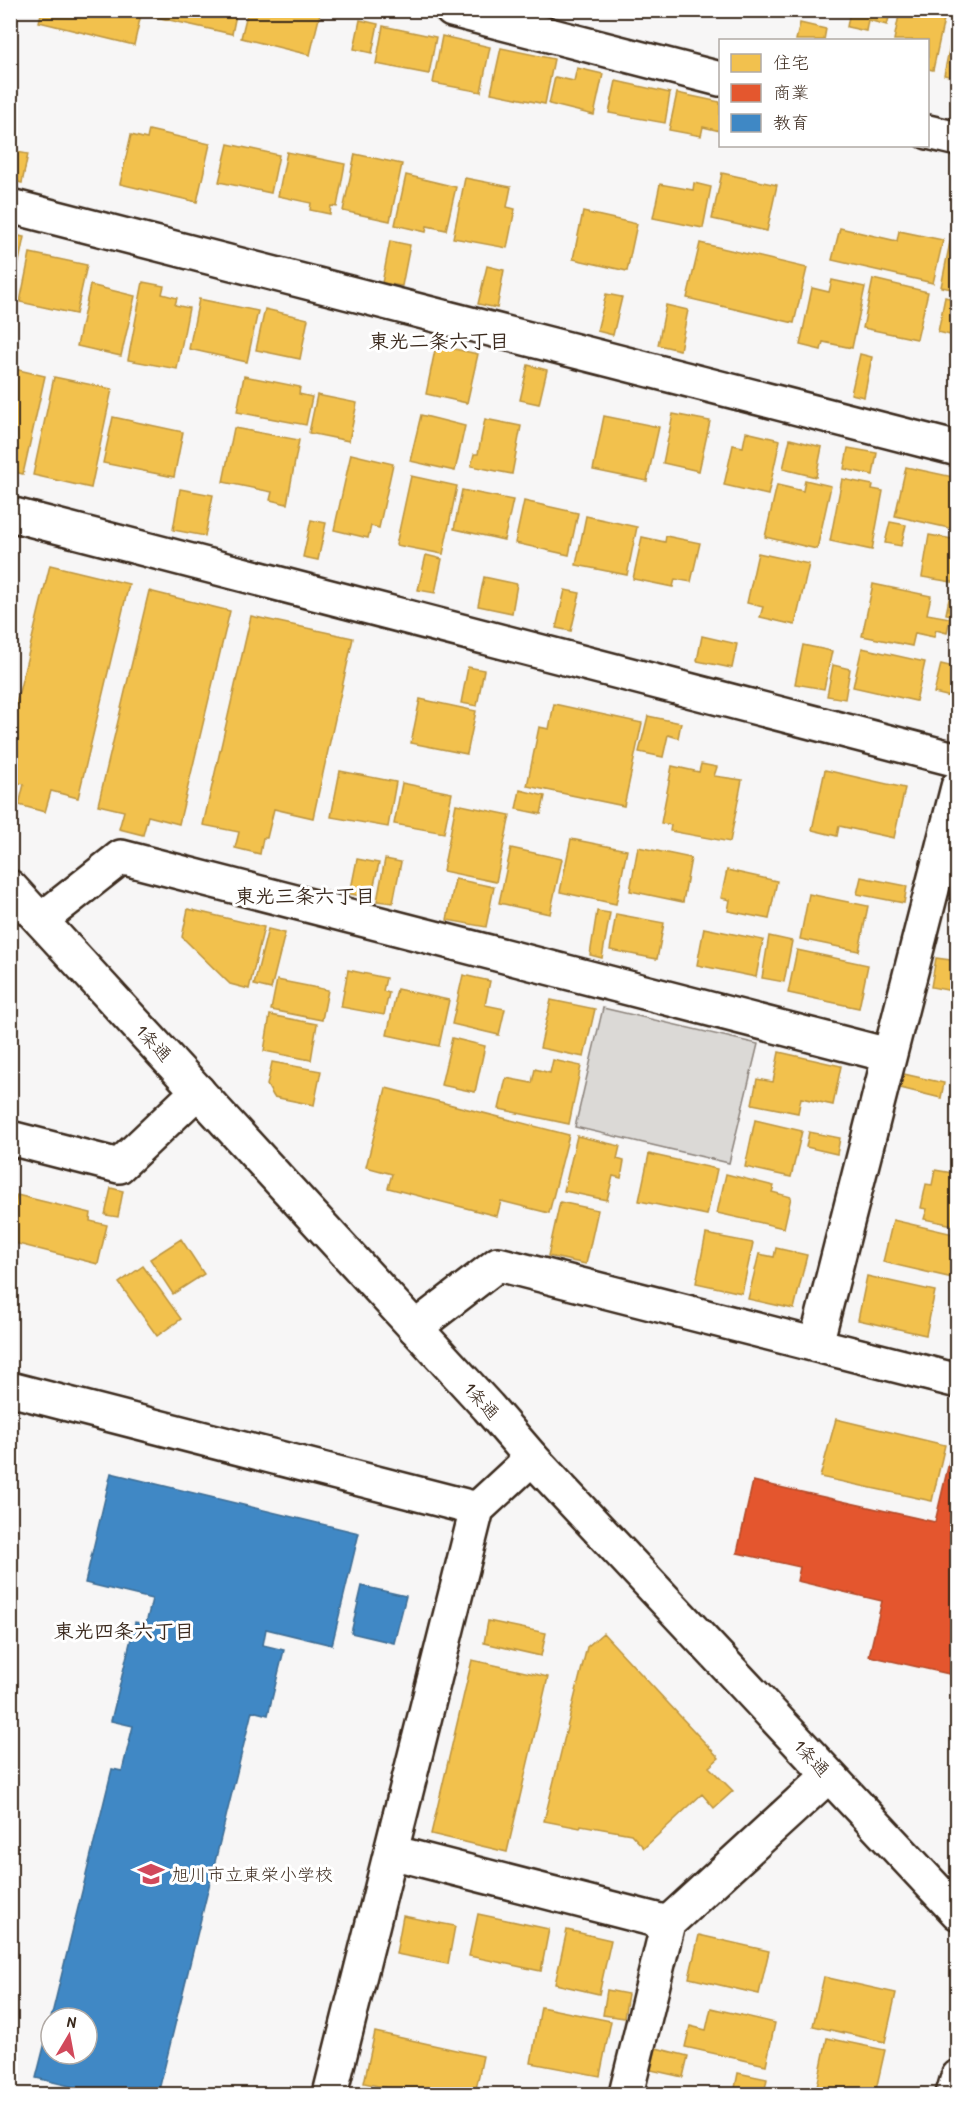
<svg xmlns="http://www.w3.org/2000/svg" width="968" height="2105" viewBox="0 0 968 2105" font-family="'Patrick Hand','Klee One',sans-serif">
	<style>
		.green { fill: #dbd9d6; stroke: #8b827a; stroke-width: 1.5 }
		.homes { fill: #f2c14e; stroke: #bb9440; stroke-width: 1.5 }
		.shops { fill: #e4572e; stroke: #b14a29; stroke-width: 1.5 }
		.schools { fill: #3f88c5; stroke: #3e6c93; stroke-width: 1.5 }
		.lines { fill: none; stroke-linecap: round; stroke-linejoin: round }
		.street-casing { stroke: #3b2a1e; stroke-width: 38 }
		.secondary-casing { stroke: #3b2a1e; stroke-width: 38 }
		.primary-casing { stroke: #3b2a1e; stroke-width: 38 }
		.street { stroke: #fff; stroke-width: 33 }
		.secondary { stroke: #fff; stroke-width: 33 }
		.primary { stroke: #fff; stroke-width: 33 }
		.labels { text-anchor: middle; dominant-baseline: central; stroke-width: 6; stroke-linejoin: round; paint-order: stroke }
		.street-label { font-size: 18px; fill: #3b2a1e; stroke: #fff }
		.poi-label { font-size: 18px; fill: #3b2a1e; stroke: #fff; text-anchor: start }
		.neighbourhood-label { font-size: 20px; font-weight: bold; fill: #3b2a1e; stroke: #fff }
	</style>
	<rect width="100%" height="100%" fill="#f7f6f6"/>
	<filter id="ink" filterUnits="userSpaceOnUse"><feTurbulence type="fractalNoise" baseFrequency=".0167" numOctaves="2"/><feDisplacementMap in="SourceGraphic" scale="12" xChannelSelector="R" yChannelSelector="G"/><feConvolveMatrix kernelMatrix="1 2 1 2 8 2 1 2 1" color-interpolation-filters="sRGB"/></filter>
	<g filter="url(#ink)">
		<!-- green -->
		<path class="green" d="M603,1008l155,36 -29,119 -154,-36z"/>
		<!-- homes -->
		<path class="homes" d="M42,10h100l-8,35 -95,-23z
			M152,10h85l-5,24 -81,-18z
			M248,10h59l13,4 -10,41 -69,-17z
			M833,10h58l-4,15 -19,-5 -2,11 -19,-4 2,-11 -17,-4z
			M900,10h46l-13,60 -5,-1v-29h-34z
			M957,10h1v68l-14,-3z
			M360,20l18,4 -6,29 -18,-4z
			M800,23l26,6 -2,11h-28z
			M383,26l53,11 -7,37 -53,-10z
			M442,36l48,11 -9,45 -48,-9z
			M501,48l53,11 -9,45 -54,-11z
			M577,68l26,6 -9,41 -45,-11 6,-27 19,4z
			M616,81l54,12 -5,30 -56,-10z
			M677,93l43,9v29l-17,-4 -2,9 -32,-6z
			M149,130l61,14 -13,58 -77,-18 11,-49 16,4z
			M228,144l51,11 -8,38 -52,-11z
			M11,151l17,3 -6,29 -12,-3z
			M287,152l58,12 -8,43 -6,-1 -1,8 -20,-4 1,-7 -33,-7z
			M355,154l47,10 -12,57 -47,-10z
			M722,173l55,12 -10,46 -55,-12z
			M406,175l50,12 -10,43 -19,-4 -1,6 -31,-7z
			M465,178l46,9 -4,20 8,2 -8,39 -54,-10z
			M694,183l17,4 -8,41 -50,-10 7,-34 33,6z
			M583,212l54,12 -10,47 -54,-12z
			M840,228l57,13 2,-10 44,9 -10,43 -101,-23z
			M10,234l14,3 -13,64h-1z
			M390,241l20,4 -8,41 -20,-3z
			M950,242l8,2v46l-17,-3z
			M700,243l107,25 -13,55 -107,-25z
			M30,253l57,12 -11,49 -56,-12z
			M487,266l17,4 -7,38 -19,-4z
			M873,279l55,13 -11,47 -54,-11z
			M832,280l33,7 -13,61 -29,-6 -2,8 -21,-5 12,-57 17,4z
			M143,282l21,4 -2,8 15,4 -2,7 14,3 -12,61 -49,-9z
			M90,285l45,11 -14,60 -44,-10z
			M606,294l16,3 -9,38 -16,-4z
			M945,297l13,3v37l-20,-5z
			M199,299l59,12 -11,51 -58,-13z
			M666,305l22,5 -8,40 -22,-5z
			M265,309l43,10 -8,40 -44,-9z
			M436,345l42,9 -11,49 -41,-9z
			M860,354l12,3 -8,40 -13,-3z
			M528,365l19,5 -8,34 -19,-4z
			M10,368l35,8 -22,98 -13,-3z
			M244,376l56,11 -1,7 13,3 -6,28 -69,-13z
			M54,377l58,12 -21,99 -58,-13z
			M317,395l40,8 -8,38 -40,-8z
			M673,414l37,7 -11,50 -36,-8z
			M421,415l44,11 -10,45 -45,-10z
			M604,416l55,11 -12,54 -54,-11z
			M113,417l70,15 -9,45 -71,-14z
			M485,419l36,7 -9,48 -41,-8 3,-12h4z
			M234,428l65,12 -12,64 -17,-4 2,-8 -49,-10z
			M746,432l34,8 -12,55 -44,-10 9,-40 10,2z
			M790,439l32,8 -6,30 -33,-8z
			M848,448l29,5 -4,22 -29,-6z
			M351,454l42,10 -14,64 -8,-2 -3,12 -34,-8z
			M906,467l52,11v52l-63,-14z
			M411,476l46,10 -14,68 -47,-9z
			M842,479l31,6 -1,4 11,2 -11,59 -42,-9z
			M805,480l26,6 -14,63 -52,-12 12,-52 26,6z
			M180,489l33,6 -8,41 -32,-6z
			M462,490l51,10 -9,40 -50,-11z
			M524,501l54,12 -9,42 -54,-12z
			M586,516l51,11 -10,48 -51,-10z
			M311,520l15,3 -8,37 -15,-3z
			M890,522l16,3 -5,21 -16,-3z
			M929,535l29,5v43l-36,-6z
			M666,536l34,7 -9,39 -16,-3 -2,8 -40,-8 9,-42 23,5z
			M758,553l51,11 -14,61 -35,-8 3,-10 -16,-4z
			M426,555l16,4 -7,34 -17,-3z
			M50,565l79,19 -51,214 -27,-7 -6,21 -26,-7 5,-21 -14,-3v-52z
			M484,577l33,7 -5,29 -34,-7z
			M873,584l58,12 -4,18 23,4 -3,15 -11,-3 -2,7 -19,-4 -3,13 -50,-10z
			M565,590l15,3 -9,38 -15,-3z
			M149,591l81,20 -51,213 -31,-8 -5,19 -24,-6 5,-18 -26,-6z
			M949,599l9,2v15l-12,-2z
			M251,616l102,22 -40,180 -39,-9 -7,29h-4l-3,16 -25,-6 4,-16 -36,-7z
			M702,636l35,8 -5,24 -35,-7z
			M803,645l29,6 -8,38 -29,-5z
			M862,648l63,14 -9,39 -63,-14z
			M941,664l17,4v19l-3,11 -21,-5z
			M833,665l17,4 -5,30 -18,-3z
			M468,667l16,3 -7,36 -16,-3z
			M420,699l56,12 -9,43 -56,-11z
			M554,704l88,19 -18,83 -97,-20 12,-59 10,2z
			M648,716l33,7 -3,15 -10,-3 -5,22 -24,-5z
			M701,764l16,3 -3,9 28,4 -12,62 -60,-11 1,-6 -10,-2 11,-57 27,6z
			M825,770l80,18 -11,50 -55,-12 -2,10 -25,-6z
			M340,771l56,11 -8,45 -57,-10z
			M402,783l50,10 -8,40 -50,-9z
			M520,790l25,6 -4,18 -25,-5z
			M456,804l54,11 -14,67 -53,-11z
			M571,839l56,11 -11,54 -56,-12z
			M638,847l53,11 -8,44 -53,-11z
			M511,848l51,11 -12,55 -51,-11z
			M357,859l22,4 -8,35 -21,-4z
			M385,859l16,3 -8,41 -16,-2z
			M727,870l50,11 -8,38 -41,-8 2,-11 -9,-2z
			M861,877l46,9 -3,17 -47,-9z
			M455,879l39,8 -8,40 -39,-7z
			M809,894l59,12 -9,45 -59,-12z
			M188,909l76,18 -15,62 -19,-5 -48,-47z
			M597,911l13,2 -8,45 -12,-3z
			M616,914l48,9 -7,36 -47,-9z
			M704,928l59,12 -7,37 -59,-12z
			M268,929l17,4 -14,56 -17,-4z
			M769,936l23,5 -8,41 -22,-4z
			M797,950l71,15 -9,43 -71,-15z
			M936,958l22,3v31l-27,-5z
			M348,970l38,8 -3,13 6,2 -5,22 -43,-8z
			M463,975l27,6 -5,24 20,4 -6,26 -47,-11z
			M277,980l51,10 -6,30 -51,-10z
			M397,989l52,11 -10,46 -52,-11z
			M551,1000l44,9 -11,48 -44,-9z
			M270,1015l47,9 -6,36 -47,-9z
			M452,1038l33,8 -10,46 -34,-7z
			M779,1052l62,14 -8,39 -32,-7 -3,15 -46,-9 5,-25 16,3z
			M553,1060l28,6 -12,58 -70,-15 7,-31 26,5 3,-14 15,4z
			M272,1062l49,9 -7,34 -40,-8 -7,-12z
			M958,1070v24l-5,-1z
			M904,1074l40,9 -3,15 -41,-10z
			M386,1088l183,47 -20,78 -48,-12 -4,15 -109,-28 4,-14 -26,-7z
			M755,1120l47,11 -11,46 -46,-10z
			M809,1132l31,6 -3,16 -31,-7z
			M577,1136l43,10 -3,13 7,2 -3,17 -8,-2 -6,24 -43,-9z
			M649,1154l68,15 -10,46 -68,-14z
			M935,1170l23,4v52l-34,-7 3,-10 -6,-1 5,-24 6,1z
			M726,1174l48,12 -2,6 19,5 -7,31 -67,-15z
			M111,1188l12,3 -5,26 -13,-2z
			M17,1195l74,18 -1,8 17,4 -9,39 -88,-22v-21z
			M560,1202l38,8 -12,54 -38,-8z
			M893,1220l65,15 -1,44 -74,-17z
			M706,1234l47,9 -11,50 -46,-10z
			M181,1239l23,35 -31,20 -23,-35z
			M776,1248l31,7 -13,54 -46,-10 11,-45 15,3z
			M143,1266l38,53 -24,17 -38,-53z
			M867,1276l68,15 -9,44 -68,-15z
			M836,1419l109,26 -13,56 -112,-24z
			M488,1621l58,12 -5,23 -57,-13z
			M603,1633l116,125 -10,9 24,24 -19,17 -12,-14 -58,54 -13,-14 -50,-9 -1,3 -36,-7 43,-174z
			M472,1660l76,17 -41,175 -76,-18z
			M478,1914l71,15 -8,42 -72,-15z
			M403,1916l52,10 -7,38 -52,-10z
			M567,1930l44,10 -12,54 -44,-10z
			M699,1935l70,16 -10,43 -70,-16z
			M824,1977l72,16 -11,49 -72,-16z
			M607,1990l21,4 -4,24 -21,-3z
			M541,2007l70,14 -11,55 -69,-13z
			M711,2008l64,15 -9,42 -81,-18 5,-21 16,4z
			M375,2032l108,24 -8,38h-59l-52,-11z
			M827,2038l58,12 -10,44h-44l-15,-2z
			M656,2048l32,8 -5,21 -32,-7z
			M738,2073l29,6 -3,15 -29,-6z"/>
		<!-- shops -->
		<path class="shops" d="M958,1424v252l-89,-20 13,-55 -85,-20 3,-14 -63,-14 16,-72 182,41z"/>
		<!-- schools -->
		<path class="schools" d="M111,1473l248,60 -27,112 -66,-16 -3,16 21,5 -16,65 -16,-4 -94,383h-55l-67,-16 15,-59v35h36v-36h-36l61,-249 10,2 11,-45 -22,-5 24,-99 11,2 6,-25 -67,-16z
			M362,1586l44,10 -12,47 -43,-10z"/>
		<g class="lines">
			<!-- street casing -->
			<g class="street-casing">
				<path id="street" d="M452,10l268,69
					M928,132l30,7
					M10,206l948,243
					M10,514l948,246
					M41,920l80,-63 767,198
					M10,1138l109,28 79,-75
					M415,1328l83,-64 460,117
					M816,1344l142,-557
					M10,1389l467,120
					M391,1852l277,71
					M330,2094l147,-585 55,-51
					M626,2094l42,-171 160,-147"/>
			</g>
			<!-- secondary casing -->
			<g class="secondary-casing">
				<path id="secondary" d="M10,887l478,520 44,51 426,455"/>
			</g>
			<!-- primary casing -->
			<g class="primary-casing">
				<path id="primary" d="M953,2094l5,-17"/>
			</g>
			<!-- street -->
			<use href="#street" class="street"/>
			<!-- secondary -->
			<use href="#secondary" class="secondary"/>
			<!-- primary -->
			<use href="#primary" class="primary"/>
		</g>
	</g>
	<!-- icons -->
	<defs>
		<g id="school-bare" transform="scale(2.07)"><path d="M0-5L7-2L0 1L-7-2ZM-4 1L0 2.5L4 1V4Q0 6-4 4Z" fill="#d1495b" stroke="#fff" stroke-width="2.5" paint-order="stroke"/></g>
	</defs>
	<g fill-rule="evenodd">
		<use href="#school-bare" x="151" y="1874"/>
	</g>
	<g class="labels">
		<!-- street labels -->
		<g class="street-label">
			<text transform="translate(154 1043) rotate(47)">1条通</text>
			<text transform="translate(482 1401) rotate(48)">1条通</text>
			<text transform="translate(812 1758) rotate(47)">1条通</text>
		</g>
		<!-- poi labels -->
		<g class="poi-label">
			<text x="171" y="1874">旭川市立東栄小学校</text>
		</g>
		<!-- neighbourhood labels -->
		<g class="neighbourhood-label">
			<text x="439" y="340">東光二条六丁目</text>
			<text x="305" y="895">東光三条六丁目</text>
			<text x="124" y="1630">東光四条六丁目</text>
		</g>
	</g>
	<!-- margin -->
	<rect width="968" height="2105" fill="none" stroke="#fff" stroke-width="36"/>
	<rect x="18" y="18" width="932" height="2069" fill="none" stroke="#3b2a1e" stroke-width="2" filter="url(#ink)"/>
	<!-- legend -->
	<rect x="719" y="39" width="210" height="108" fill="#ffffff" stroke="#b1aaa5" stroke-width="1.5"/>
	<rect x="731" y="54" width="30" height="18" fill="#f2c14e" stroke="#b1aaa5" stroke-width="1.5"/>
	<text x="773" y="69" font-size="18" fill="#3b2a1e">住宅</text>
	<rect x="731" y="84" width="30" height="18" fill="#e4572e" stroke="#b1aaa5" stroke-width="1.5"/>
	<text x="773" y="99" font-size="18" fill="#3b2a1e">商業</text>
	<rect x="731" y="114" width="30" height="18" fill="#3f88c5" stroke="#b1aaa5" stroke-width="1.5"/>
	<text x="773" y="129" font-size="18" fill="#3b2a1e">教育</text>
	<!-- north arrow -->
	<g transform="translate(69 2036) rotate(10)"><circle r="28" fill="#ffffff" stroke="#b1aaa5" stroke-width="1.5"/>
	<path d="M0-4.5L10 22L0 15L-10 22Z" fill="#d1495b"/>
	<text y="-9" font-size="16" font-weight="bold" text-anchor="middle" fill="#3b2a1e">N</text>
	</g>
</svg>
